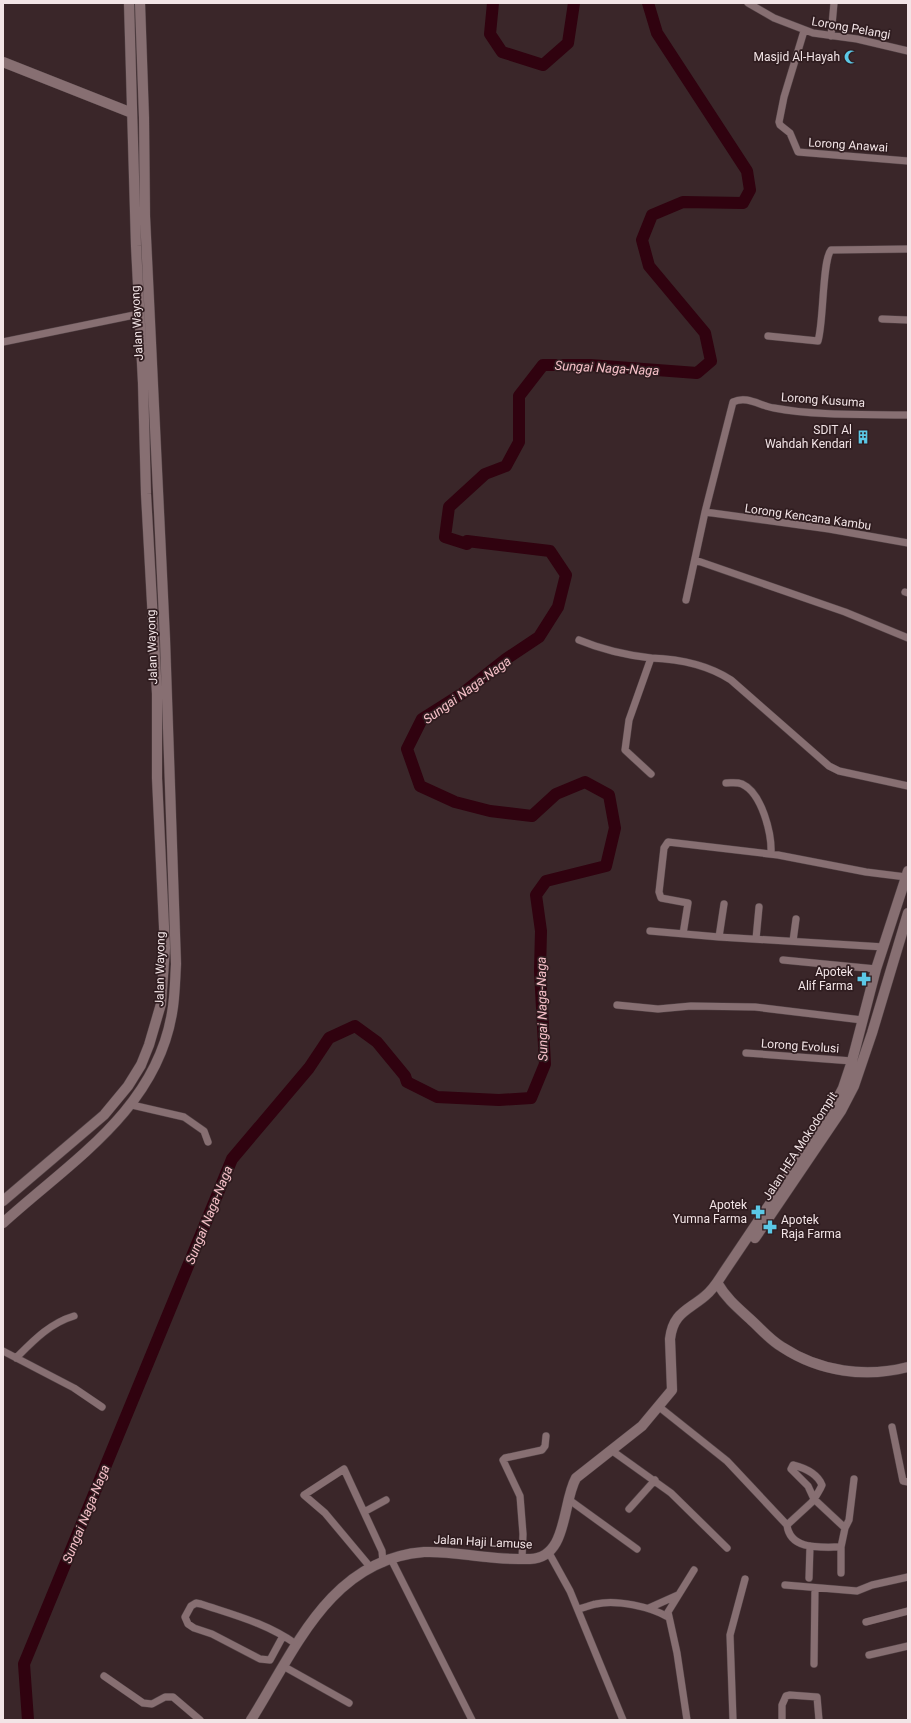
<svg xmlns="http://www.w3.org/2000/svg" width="911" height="1723" viewBox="0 0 911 1723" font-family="Roboto,sans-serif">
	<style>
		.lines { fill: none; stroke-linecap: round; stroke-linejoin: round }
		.river { stroke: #30020f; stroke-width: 12 }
		.street-casing { stroke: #524245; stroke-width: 8 }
		.secondary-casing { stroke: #524245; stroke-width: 11 }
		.street { stroke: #876f72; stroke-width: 7 }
		.secondary { stroke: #876f72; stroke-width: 10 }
		.labels { text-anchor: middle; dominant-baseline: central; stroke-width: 3.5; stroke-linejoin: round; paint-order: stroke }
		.street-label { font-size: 12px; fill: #f2e4e6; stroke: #301d20 }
		.poi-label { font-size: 12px; fill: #f2e4e6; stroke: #301d20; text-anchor: end }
		.water-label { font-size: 13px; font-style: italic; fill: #f6c0c8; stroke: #301d20 }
	</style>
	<rect width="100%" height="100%" fill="#3a2629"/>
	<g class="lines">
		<!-- river -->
		<path class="river" d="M493,3l-3,31 12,18 41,13 25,-22 6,-40
			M28,1720l-4,-56 208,-505 77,-91 20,-30 26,-12 22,16 28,34 2,6 30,15 62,3 32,-2 14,-34 -5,-93 1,-40 -5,-36 10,-14 60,-15 9,-38 -6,-33 -24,-13 -29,12 -24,22 -42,-5 -35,-9 -35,-16 -13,-37 15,-30 41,-26 43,-34 33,-22 19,-30 8,-32 -16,-24 -83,-10v3l-22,-7 4,-30 36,-33 21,-8 13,-24v-46l24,-31h47l107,8 14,-12 -6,-28 -56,-67 -7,-26 10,-25 31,-13 60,1 7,-13 -3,-19 -90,-138 -9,-30"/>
		<!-- street casing -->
		<g class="street-casing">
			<path id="street" d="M748,3l26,15 39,15 44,6 51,12
				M804,31l-20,66 -5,25 1,3 10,8 8,19 110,9
				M831,36l3,-33
				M882,319l26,1
				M768,336l50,5c6,-20 4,-80 13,-91l77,-1
				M3,342l136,-28
				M705,512l124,17 79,14
				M695,560l150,52 63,26
				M905,592l3,1
				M686,600l19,-88 28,-110c14,-7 27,4 41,6 43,8 90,6 134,7
				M579,640c24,10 46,15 72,18
				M651,774l-26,-24 4,-30 22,-62c28,1 57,7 80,22l98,86 10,5 69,15
				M726,783c6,0 11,-1 16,1 20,9 30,50 29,70
				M650,931l69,6 165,10
				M683,934l5,-31 -27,-5 -2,-6 5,-44 4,-6 110,13 88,17 40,5
				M719,937l5,-33
				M756,939l3,-32
				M793,941l3,-22
				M783,960l93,9
				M617,1005l41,4 33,-3 64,1 107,13
				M746,1053l106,8
				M132,1105l52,12 20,14 4,11
				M3,1351l71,37 28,19
				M16,1358c17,-17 34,-35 58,-42
				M658,1406l69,55 60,64c3,26 35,22 54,22
				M892,1427l11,54 5,1
				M611,1450l60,43 56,55
				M568,1499l69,50
				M629,1509l26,-29
				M364,1512l22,-12
				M787,1525l25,-23c4,-6 7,-10 10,-17 -5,-12 -17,-17 -29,-20l-2,4 17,17 6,13 31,29 -4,19v26
				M845,1528l4,-8 5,-41
				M549,1553l21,38 53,129
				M391,1559l81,161
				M522,1559l1,-25 -3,-38 -17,-36 2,-2 37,-8 3,-4 1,-10
				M371,1568l-46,-55 -21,-18 40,-26 38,82 1,12
				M809,1578l1,-32
				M785,1585l72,6 15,-6 36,-8
				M649,1608l29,-13
				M578,1609c6,-1 12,-4 18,-5 20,-5 55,3 72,13
				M866,1622l42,-11
				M283,1636l-13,24 -10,-1 -48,-25 -18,-6 -6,-4 -3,-7 6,-11 5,-3 5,1c33,11 65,19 95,40
				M869,1655l39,-9
				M814,1664l1,-76
				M283,1666l66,37
				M104,1676l39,27 9,1 13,-7h8l27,23
				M687,1720l-10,-67 -9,-41 26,-42
				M733,1720l-3,-85 15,-56
				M782,1720v-15l4,-9 4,-1 27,2 2,23"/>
		</g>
		<!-- secondary casing -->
		<g class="secondary-casing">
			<path id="secondary" d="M3,62l129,51
				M3,1201l101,-86 24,-29 13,-21 8,-20 12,-41 4,-56 -8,-170v-84l-11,-200 -3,-111 -7,-137 -7,-243
				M3,1223c67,-61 153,-113 169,-210 3,-16 3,-33 4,-49l-11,-325 -20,-423 -1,-98 -4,-115
				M755,1238l86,-127 13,-25 18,-53 36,-120
				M718,1284c8,14 20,24 32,35 11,10 20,21 32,28 38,25 84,31 126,20
				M251,1720c43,-68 79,-161 173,-168 21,-1 42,3 63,5 14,2 29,2 43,2 38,-1 32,-56 46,-81l66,-52 30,-36 -2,-51c3,-26 17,-28 35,-43 10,-8 14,-17 21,-27l101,-150 16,-31 9,-27 24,-92 32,-98"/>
		</g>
		<!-- street -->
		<use href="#street" class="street"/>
		<!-- secondary -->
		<use href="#secondary" class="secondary"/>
	</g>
	<!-- icons -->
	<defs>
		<g id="mosque-bare" transform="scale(1.08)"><path d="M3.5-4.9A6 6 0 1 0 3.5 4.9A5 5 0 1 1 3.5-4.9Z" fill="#5bc8e6" stroke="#301d20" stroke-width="2.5" paint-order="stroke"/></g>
		<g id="building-bare" transform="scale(1.08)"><path d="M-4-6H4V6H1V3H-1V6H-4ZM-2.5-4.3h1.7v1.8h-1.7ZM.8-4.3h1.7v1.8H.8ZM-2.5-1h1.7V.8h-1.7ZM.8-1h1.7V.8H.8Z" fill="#5bc8e6" stroke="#301d20" stroke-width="2.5" paint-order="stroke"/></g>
		<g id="pharmacy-bare" transform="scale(1.08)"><path d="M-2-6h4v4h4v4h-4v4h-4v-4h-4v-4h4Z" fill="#5bc8e6" stroke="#301d20" stroke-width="2.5" paint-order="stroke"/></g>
	</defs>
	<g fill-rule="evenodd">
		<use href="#mosque-bare" x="851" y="57"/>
		<use href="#building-bare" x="863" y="437"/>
		<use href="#pharmacy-bare" x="864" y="979"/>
		<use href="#pharmacy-bare" x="758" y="1212"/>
		<use href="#pharmacy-bare" x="770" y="1227"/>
	</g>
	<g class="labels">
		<!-- street labels -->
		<g class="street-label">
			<text transform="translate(851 28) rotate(10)">Lorong Pelangi</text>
			<text transform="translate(848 145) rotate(4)">Lorong Anawai</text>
			<text transform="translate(137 323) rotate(-93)">Jalan Wayong</text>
			<text transform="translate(823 400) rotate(4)">Lorong Kusuma</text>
			<text transform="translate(808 517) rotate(8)">Lorong Kencana Kambu</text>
			<text transform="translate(152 647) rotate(-92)">Jalan Wayong</text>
			<text transform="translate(160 969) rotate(-89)">Jalan Wayong</text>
			<text transform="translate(800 1046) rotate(4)">Lorong Evolusi</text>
			<text transform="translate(800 1146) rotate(-57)">Jalan HEA Mokodompit</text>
			<text transform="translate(483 1542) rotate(3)">Jalan Haji Lamuse</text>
		</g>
		<!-- poi labels -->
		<g class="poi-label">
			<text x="840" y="57">Masjid Al-Hayah</text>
			<text x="852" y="430">SDIT Al<tspan x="852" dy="14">Wahdah Kendari</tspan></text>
			<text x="853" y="972">Apotek<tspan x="853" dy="14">Alif Farma</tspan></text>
			<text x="747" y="1205">Apotek<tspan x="747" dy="14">Yumna Farma</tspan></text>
			<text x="781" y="1220" text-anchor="start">Apotek<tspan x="781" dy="14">Raja Farma</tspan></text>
		</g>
		<!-- water labels -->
		<g class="water-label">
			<text transform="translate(607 368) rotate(3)">Sungai Naga-Naga</text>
			<text transform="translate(467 690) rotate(-36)">Sungai Naga-Naga</text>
			<text transform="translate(542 1009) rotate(-91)">Sungai Naga-Naga</text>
			<text transform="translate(209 1215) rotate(-68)">Sungai Naga-Naga</text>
			<text transform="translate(86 1514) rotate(-68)">Sungai Naga-Naga</text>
		</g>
	</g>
	<!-- border -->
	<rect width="911" height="1723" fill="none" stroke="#f2e4e6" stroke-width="8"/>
</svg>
